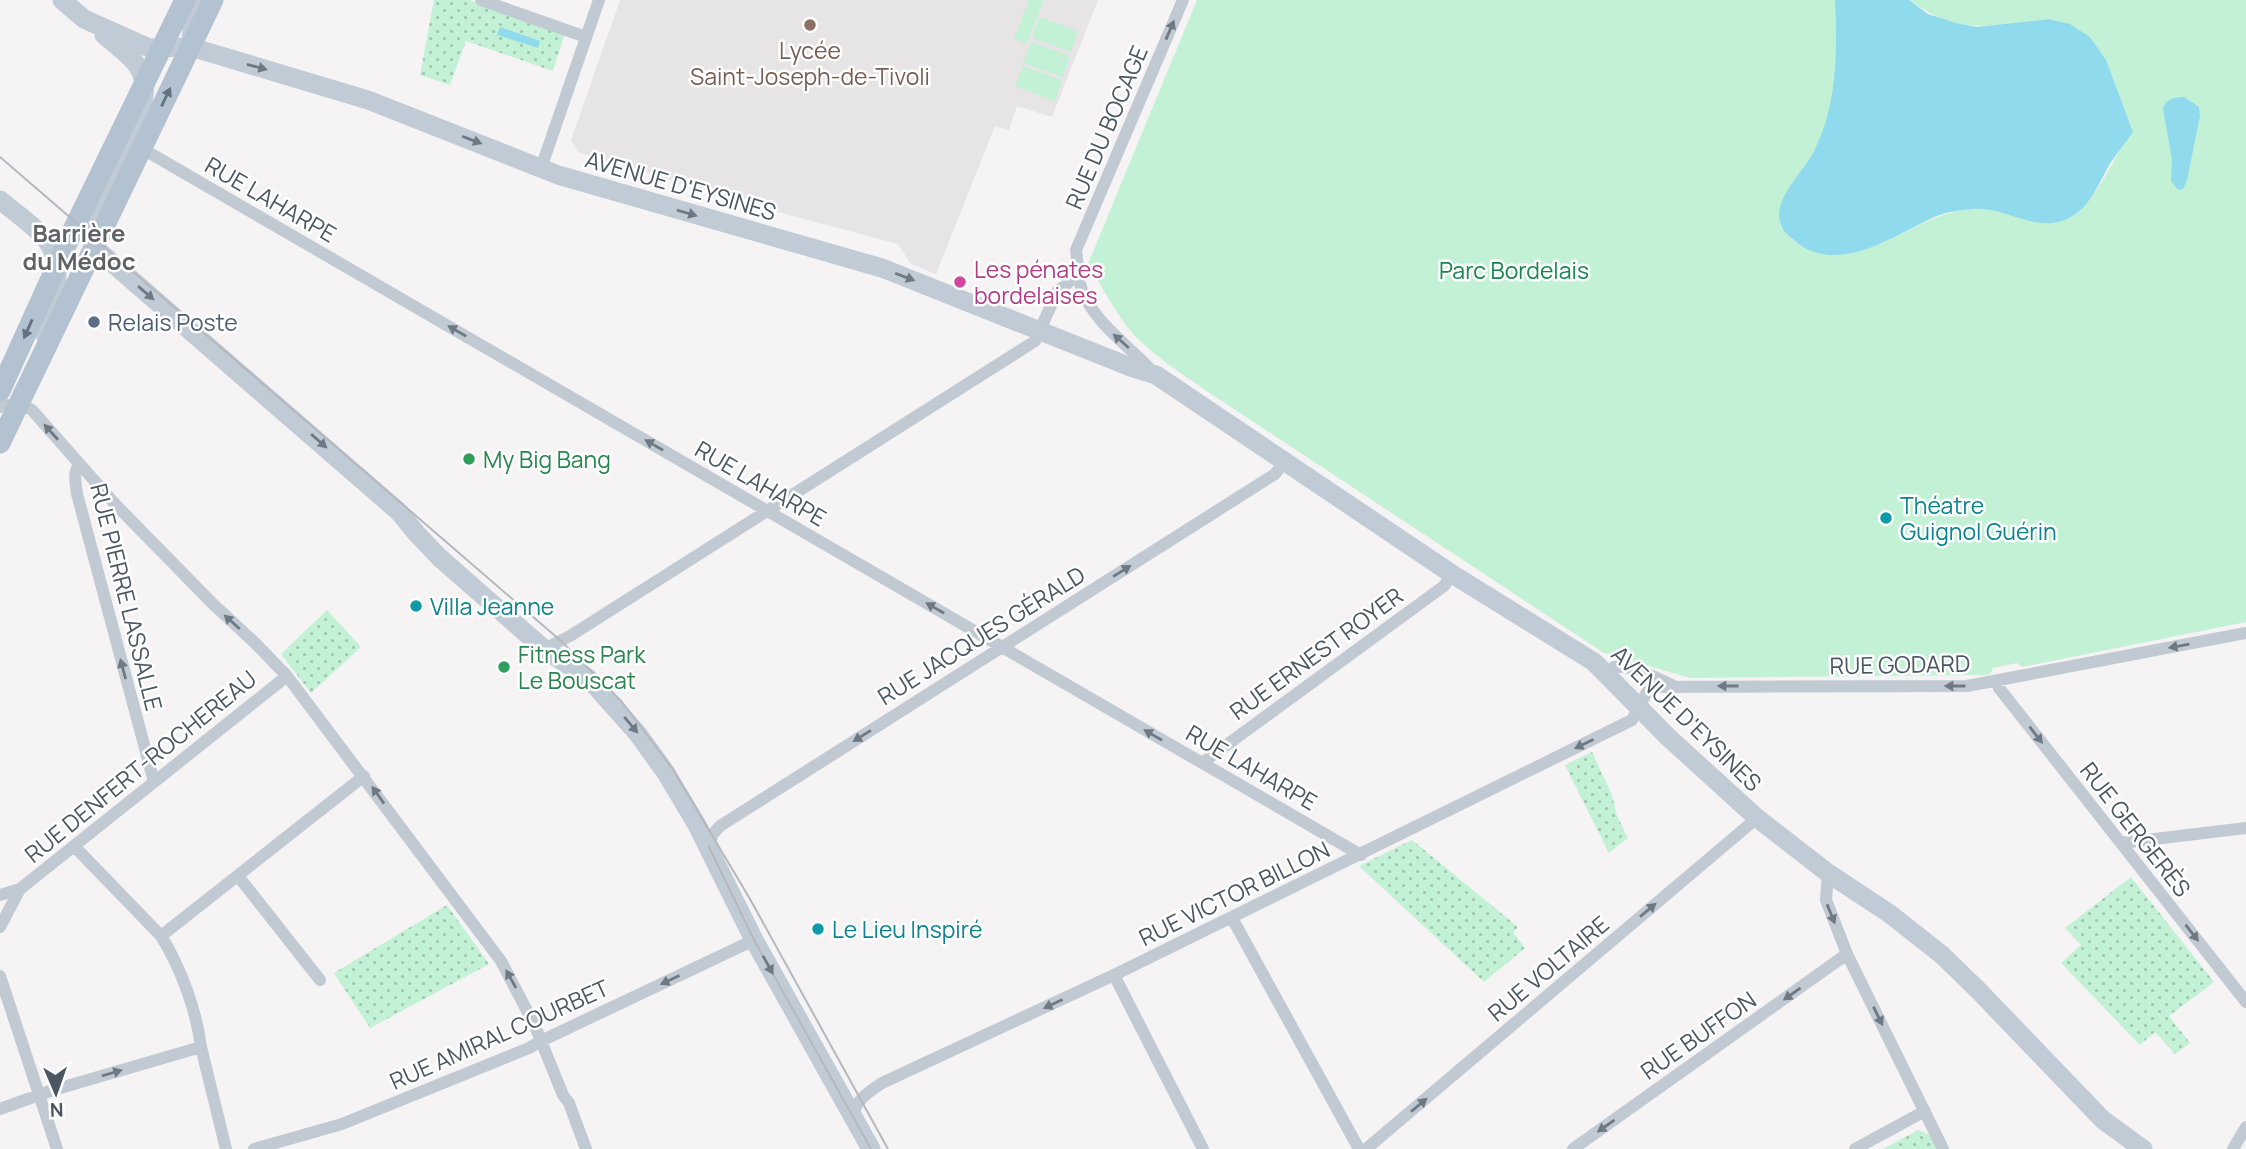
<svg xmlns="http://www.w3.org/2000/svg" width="2246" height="1149" viewBox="0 0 2246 1149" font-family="Manrope,sans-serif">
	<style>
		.education { fill: #e6e4e5 }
		.park { fill: #c3f1d5 }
		.garden { fill: url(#garden-dots) }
		.water { fill: #90daee }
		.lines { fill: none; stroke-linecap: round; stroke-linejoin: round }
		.street { stroke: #c1cad2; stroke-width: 12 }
		.secondary { stroke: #c1cbd6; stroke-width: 19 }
		.primary { stroke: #b3c2d1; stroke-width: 21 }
		.tram { stroke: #b5b8bd; stroke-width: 2 }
		.oneway { fill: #6e7983 }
		.oneway2 { fill: #6e7984 }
		.oneway3 { fill: #64717d }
		.education-dot { fill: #8d6e63; stroke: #fff; stroke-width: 2.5 }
		.hotel-dot { fill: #d1479c; stroke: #fff; stroke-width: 2.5 }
		.service-dot { fill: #5c6f8a; stroke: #fff; stroke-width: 2.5 }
		.leisure-dot { fill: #2e9e5b; stroke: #fff; stroke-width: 2.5 }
		.culture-dot { fill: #0f9aa8; stroke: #fff; stroke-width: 2.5 }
		.labels { text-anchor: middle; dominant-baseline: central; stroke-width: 5; stroke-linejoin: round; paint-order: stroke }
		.education-label { font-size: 23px; fill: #785e54; stroke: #fff }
		.street-label { font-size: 23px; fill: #4a5661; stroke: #fff }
		.hotel-label { font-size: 23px; fill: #b23c85; stroke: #fff; text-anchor: start }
		.park-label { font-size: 23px; fill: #17864f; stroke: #fff }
		.service-label { font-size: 23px; fill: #4e5e75; stroke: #fff; text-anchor: start }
		.leisure-label { font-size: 23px; fill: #27864d; stroke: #fff; text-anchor: start }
		.culture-label { font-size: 23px; fill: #0d838f; stroke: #fff; text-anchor: start }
		.neighbourhood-label { font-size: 24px; font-weight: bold; fill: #5f6368; stroke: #fff }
	</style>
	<defs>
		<pattern id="garden-dots" width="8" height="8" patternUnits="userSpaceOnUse" patternTransform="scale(1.75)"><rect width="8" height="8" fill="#c3f1d5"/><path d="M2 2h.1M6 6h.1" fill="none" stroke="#a0c6b0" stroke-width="1.8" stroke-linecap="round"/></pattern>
	</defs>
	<rect width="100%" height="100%" fill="#f5f3f3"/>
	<!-- education -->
	<path class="education" d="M620,0h478l-46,117 -35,-11 -8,24 -14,-4 -59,148 -25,-10 -13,-20 -135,-36 -185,-56 -7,-12z"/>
	<!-- park -->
	<path class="park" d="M1029,0h15l-18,44 -12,-5z
		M1197,0h638c2,44 3,88 -11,130 -7,20 -19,35 -31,52 -7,11 -9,29 -13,42 13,21 20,22 43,25 8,1 19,4 27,4 6,-1 14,-4 20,-6 40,-13 67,-38 111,-39 32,-1 60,28 92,8 23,-15 45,-64 59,-89 -22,-45 -24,-99 -83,-108 -58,6 -89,18 -140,-19h337v622l-224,45 -5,-4 -24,5 -3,6 -5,1 -295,3 -86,-25 -396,-261c-27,-19 -58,-38 -80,-64 -15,-20 -27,-43 -40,-64z
		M1039,17l39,14 -7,21 -39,-14z
		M1031,42l39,14 -7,21 -40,-14z
		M1023,66l39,14 -7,21 -40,-15z"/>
	<!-- garden -->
	<path class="garden" d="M434,0h35l96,33 -12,38 -87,-30 -16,44 -30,-10z
		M327,610l34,37 -50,46 -30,-39z
		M1592,752l20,43 5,21 11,22 -19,15 -44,-88z
		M1412,840l106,87 -5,5 12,16 -41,34 -125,-116z
		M2131,877l83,105 -45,34 21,27 -15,11 -20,-22 -15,13 -79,-82 20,-18 -16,-17z
		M447,905l42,59 -119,64 -36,-55z
		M1918,1130l12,5 7,14h-54z"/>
	<!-- water -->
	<path class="water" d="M1835,0h74l19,14 28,9 21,4 72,-8 21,5 20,13 16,23 27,72c-7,10 -15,20 -22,30 -12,20 -19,43 -40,55 -33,19 -64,-11 -98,-8 -14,1 -28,3 -41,9 -40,19 -96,58 -137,23 -5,-4 -12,-9 -14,-16 -10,-25 22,-52 33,-74 24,-47 23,-100 21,-151z
		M500,27l40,14 -2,7 -41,-13z
		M2184,97l15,10 1,9 -13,64 -4,9 -5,1 -7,-9 1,-21 -9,-52c3,-9 12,-11 21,-11z"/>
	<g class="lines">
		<!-- street -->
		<path class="street" d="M481,0l105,37
			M141,148l1220,707
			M541,168l58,-168
			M1154,373c-26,-29 -62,-50 -74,-89 -3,-11 -2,-22 -4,-34l107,-250
			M0,407c13,-4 20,-3 32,3l83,94 98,100 41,38 33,34 214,285 34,65 28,69 6,8 17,46
			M80,464c-8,8 -4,20 -3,30l77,288
			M544,649l26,-13 465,-295 23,-51 7,-4 13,-14
			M1607,674l7,-7c20,-2 40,10 58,18
			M1997,680l2,8 247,314
			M1202,763l242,-177 8,-12
			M2121,843l125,-15
			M74,846l87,90c20,32 35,73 40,111l25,102
			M710,849l2,-14 8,-9 555,-352 9,-12
			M1828,873l-2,27 21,54 96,195
			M238,876l82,104
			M20,889l267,-213
			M0,895l20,-6 -20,38
			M1232,918l127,231
			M161,936l203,-160
			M1114,975l89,174
			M0,976l57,173
			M0,1109l50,-18 151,-44
			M852,1117c5,-18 15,-24 30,-34l232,-108 518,-255 15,-28 8,-5 312,-1 279,-53
			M254,1149l88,-25 187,-76 12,-7 213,-101
			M1366,1149l391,-331
			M1573,1149l274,-195
			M1855,1149l70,-38
			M2233,1149l13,-22"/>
		<!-- secondary -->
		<path class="secondary" d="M62,0l22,19 65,29 42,-1 177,53 190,75 324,93 251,100 23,7 296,199 142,88 74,75 89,81 71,55 62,41 52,41 36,35 125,130 40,29
			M104,35c10,9 24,18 32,29 26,32 -16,90 -28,121 -8,20 -12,42 -13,63l304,264 18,22 23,24 104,91 45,30 49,55 28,39 31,52 57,115 117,209
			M191,42l2,-27 7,-15
			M0,200c14,12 35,26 46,40 21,25 7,68 -1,95"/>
		<!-- primary -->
		<path class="primary" d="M0,391l73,-161 112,-230
			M0,443l213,-443"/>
		<!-- tram -->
		<path class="tram" d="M0,157l561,484 61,61 50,66 78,131 138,250
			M709,847l45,93 117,209"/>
	</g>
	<!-- one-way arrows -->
	<defs><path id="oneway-solid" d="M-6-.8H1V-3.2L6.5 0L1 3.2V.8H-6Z" transform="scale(1.75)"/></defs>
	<g class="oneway">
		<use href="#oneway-solid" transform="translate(1170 30) rotate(-67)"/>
		<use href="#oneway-solid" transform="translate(457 331) rotate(-150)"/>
		<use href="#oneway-solid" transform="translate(1121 341) rotate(-138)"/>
		<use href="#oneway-solid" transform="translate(51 432) rotate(-132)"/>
		<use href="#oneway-solid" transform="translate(654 445) rotate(-150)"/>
		<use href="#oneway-solid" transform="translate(1122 571) rotate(-32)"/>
		<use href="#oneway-solid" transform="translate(935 608) rotate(-150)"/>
		<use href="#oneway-solid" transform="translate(232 622) rotate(-138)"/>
		<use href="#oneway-solid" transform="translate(2179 646) rotate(170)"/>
		<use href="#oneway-solid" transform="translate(123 669) rotate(-105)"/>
		<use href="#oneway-solid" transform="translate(1728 686) rotate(180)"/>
		<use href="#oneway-solid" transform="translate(1955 686) rotate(180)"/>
		<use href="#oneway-solid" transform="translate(1153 735) rotate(-150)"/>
		<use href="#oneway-solid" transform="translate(2036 735) rotate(52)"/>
		<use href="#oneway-solid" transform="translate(862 736) rotate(148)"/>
		<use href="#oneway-solid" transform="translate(1584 744) rotate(154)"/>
		<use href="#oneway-solid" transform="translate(378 795) rotate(-125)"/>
		<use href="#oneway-solid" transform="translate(1648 910) rotate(-40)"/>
		<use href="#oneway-solid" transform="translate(1831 914) rotate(68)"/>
		<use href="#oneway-solid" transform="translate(2192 933) rotate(52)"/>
		<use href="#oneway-solid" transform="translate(511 979) rotate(-119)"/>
		<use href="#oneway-solid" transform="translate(670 980) rotate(155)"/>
		<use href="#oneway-solid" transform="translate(1792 994) rotate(145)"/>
		<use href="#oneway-solid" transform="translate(1053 1004) rotate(155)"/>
		<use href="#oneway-solid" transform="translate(1878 1016) rotate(64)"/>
		<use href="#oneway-solid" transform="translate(112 1073) rotate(-16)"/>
		<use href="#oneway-solid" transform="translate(1419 1105) rotate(-40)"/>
		<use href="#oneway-solid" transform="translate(1606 1126) rotate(145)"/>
	</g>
	<g class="oneway2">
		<use href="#oneway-solid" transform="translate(257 67) rotate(15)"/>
		<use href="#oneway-solid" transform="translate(472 140) rotate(21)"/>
		<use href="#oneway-solid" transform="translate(687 213) rotate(16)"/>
		<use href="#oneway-solid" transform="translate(905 277) rotate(21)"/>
		<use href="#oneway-solid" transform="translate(146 293) rotate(41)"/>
		<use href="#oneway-solid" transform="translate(319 441) rotate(41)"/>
		<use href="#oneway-solid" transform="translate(631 725) rotate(50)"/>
		<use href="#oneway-solid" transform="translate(768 965) rotate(61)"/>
	</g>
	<g class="oneway3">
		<use href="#oneway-solid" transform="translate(166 97) rotate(-64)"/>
		<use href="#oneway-solid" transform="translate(28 329) rotate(114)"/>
	</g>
	<!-- markers -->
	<circle class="education-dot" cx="810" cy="25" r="7"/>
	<circle class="hotel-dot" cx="960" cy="282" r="7"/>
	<circle class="service-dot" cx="94" cy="322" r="7"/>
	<g class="leisure-dot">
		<circle cx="469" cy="459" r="7"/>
		<circle cx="504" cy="667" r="7"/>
	</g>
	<g class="culture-dot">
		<circle cx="1886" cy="518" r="7"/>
		<circle cx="416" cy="606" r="7"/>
		<circle cx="818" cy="929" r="7"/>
	</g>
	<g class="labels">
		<!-- education labels -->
		<g class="education-label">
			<text x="810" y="50">Lycée<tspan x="810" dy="26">Saint-Joseph-de-Tivoli</tspan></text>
		</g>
		<!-- street labels -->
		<g class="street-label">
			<text transform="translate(1106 127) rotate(-67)">RUE DU BOCAGE</text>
			<text transform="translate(681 185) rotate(16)">AVENUE D'EYSINES</text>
			<text transform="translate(271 199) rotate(30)">RUE LAHARPE</text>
			<text transform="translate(761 483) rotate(30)">RUE LAHARPE</text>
			<text transform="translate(127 597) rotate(76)">RUE PIERRE LASSALLE</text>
			<text transform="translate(981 635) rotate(-32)">RUE JACQUES GÉRALD</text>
			<text transform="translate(1316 653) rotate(-36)">RUE ERNEST ROYER</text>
			<text transform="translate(1900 664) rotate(-1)">RUE GODARD</text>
			<text transform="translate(1687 718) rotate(44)">AVENUE D'EYSINES</text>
			<text transform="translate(140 766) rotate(-39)">RUE DENFERT-ROCHEREAU</text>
			<text transform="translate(1252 767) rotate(30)">RUE LAHARPE</text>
			<text transform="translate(2136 829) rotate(52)">RUE GERGERÈS</text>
			<text transform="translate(1234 893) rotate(-26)">RUE VICTOR BILLON</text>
			<text transform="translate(1548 968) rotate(-40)">RUE VOLTAIRE</text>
			<text transform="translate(499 1034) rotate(-24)">RUE AMIRAL COURBET</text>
			<text transform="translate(1698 1035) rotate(-35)">RUE BUFFON</text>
		</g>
		<!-- hotel labels -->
		<g class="hotel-label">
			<text x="974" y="269">Les pénates<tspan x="974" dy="26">bordelaises</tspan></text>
		</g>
		<!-- park labels -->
		<g class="park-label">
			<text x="1514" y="270">Parc Bordelais</text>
		</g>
		<!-- service labels -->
		<g class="service-label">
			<text x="108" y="322">Relais Poste</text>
		</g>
		<!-- leisure labels -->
		<g class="leisure-label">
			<text x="483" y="459">My Big Bang</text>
			<text x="518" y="654">Fitness Park<tspan x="518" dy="26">Le Bouscat</tspan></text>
		</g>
		<!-- culture labels -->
		<g class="culture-label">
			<text x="1900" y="505">Théatre<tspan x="1900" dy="26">Guignol Guérin</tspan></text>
			<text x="430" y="606">Villa Jeanne</text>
			<text x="832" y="929">Le Lieu Inspiré</text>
		</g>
		<!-- neighbourhood labels -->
		<g class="neighbourhood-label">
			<text x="79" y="232">Barrière<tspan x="79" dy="28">du Médoc</tspan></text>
		</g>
	</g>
	<!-- north arrow -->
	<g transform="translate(56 1093) rotate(178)" stroke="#ffffff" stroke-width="5" paint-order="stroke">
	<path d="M0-5L12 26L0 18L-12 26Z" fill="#4a5661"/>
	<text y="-10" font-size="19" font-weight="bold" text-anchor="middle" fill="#4a5661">N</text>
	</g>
</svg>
